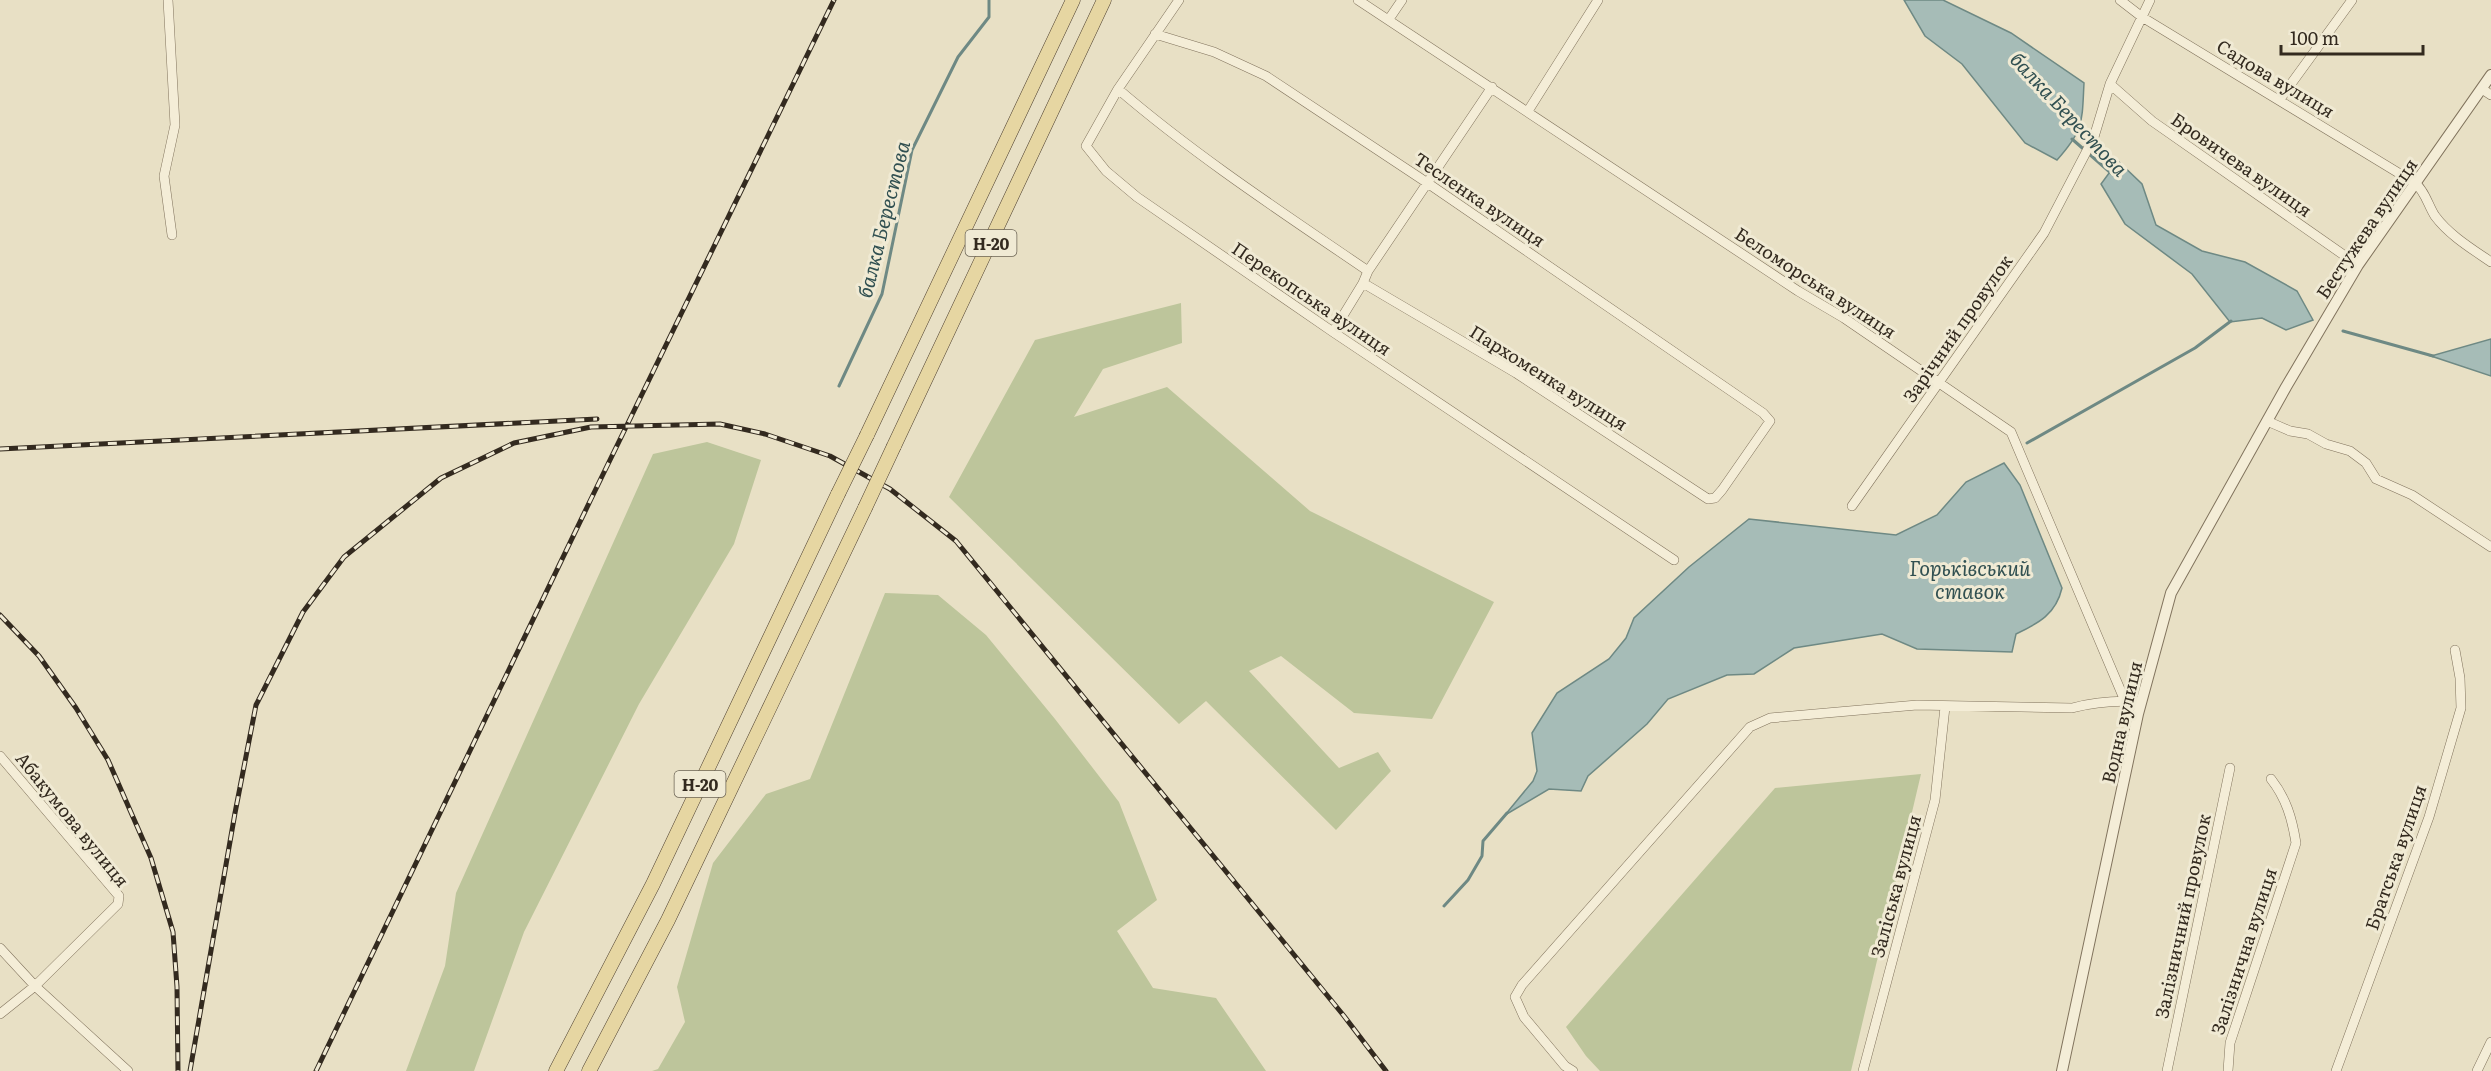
<svg xmlns="http://www.w3.org/2000/svg" width="2491" height="1071" viewBox="0 0 2491 1071" font-family="Literata,serif">
	<style>
		.green { fill: #bdc59b }
		.water { fill: #a6bcb7; stroke: #6e8984; stroke-width: 1.5 }
		.lines { fill: none; stroke-linecap: round; stroke-linejoin: round }
		.stream { stroke: #6e8984; stroke-width: 3 }
		.minor-casing { stroke: #81735d; stroke-width: 10 }
		.tertiary-casing { stroke: #81735d; stroke-width: 12 }
		.primary-casing { stroke: #4f4131; stroke-width: 15 }
		.minor { stroke: #f4edd7; stroke-width: 9 }
		.tertiary { stroke: #f4edd7; stroke-width: 10 }
		.primary { stroke: #e6d6a2; stroke-width: 14 }
		.rail-casing { stroke: #332a1f; stroke-width: 5 }
		.rail { stroke: #f0ead4; stroke-width: 3; stroke-dasharray: 9; stroke-linecap: butt }
		.primary-bridge-casing { stroke: #4f4131; stroke-width: 15; stroke-linecap: butt }
		.primary-bridge { stroke: #e6d6a2; stroke-width: 14 }
		.labels { text-anchor: middle; dominant-baseline: central; stroke-width: 6; stroke-linejoin: round; paint-order: stroke }
		.shield { fill: #f0ead4; stroke: #6c6455; stroke-width: 1.5 }
		.shield-label { font-size: 16px; font-weight: bold; fill: #332a1f }
		.street-label { font-size: 18px; fill: #332a1f; stroke: #f0ead4 }
		.water-label { font-size: 20px; font-style: italic; fill: #315051; stroke: #f0ead4 }
	</style>
	<rect width="100%" height="100%" fill="#e8e0c5"/>
	<!-- green -->
	<path class="green" d="M1181,303l1,40 -79,26 -29,48 93,-30 143,124 184,91 -62,117 -78,-6 -73,-57 -32,15 90,97 39,-16 13,19 -55,59 -130,-129 -27,23 -230,-227 86,-157z
		M707,442l54,18 -27,84 -95,160 -115,228 -50,139h-68l39,-105 11,-73 197,-439z
		M885,593l53,2 48,40 69,84 64,83 38,98 -40,31 36,57 63,10 50,73h-614l6,-2 27,-47 -8,-35 36,-124 53,-69 44,-15z
		M1921,774l-70,297h-251l-14,-15 -20,-29 209,-239z"/>
	<!-- water -->
	<path class="water" d="M1904,0h39l68,33 73,50c-2,39 0,47 -27,77l-32,-17 -63,-79 -37,-28z
		M2118,161l24,23 14,41 46,26 43,11 52,29 16,29 -27,10 -24,-12 -32,4 -38,-48 -67,-50 -24,-40z
		M2491,339v37l-60,-20z
		M2004,463l16,22 42,103c-6,26 -23,35 -46,46l-4,18 -95,-3 -35,-15 -88,14 -40,26 -27,1 -59,24 -21,25 -59,52 -7,15 -32,-2 -44,26 28,-34 4,-10 -5,-38 25,-40 52,-34 17,-21 8,-20 55,-51 60,-48 147,16 41,-20 29,-33z"/>
	<g class="lines">
		<!-- stream -->
		<path class="stream" d="M2072,139l40,35
			M2343,331l90,25
			M839,386l43,-92 30,-144 46,-93 31,-40v-17
			M2027,443l168,-95 36,-27
			M1444,906l24,-26 14,-24 1,-15 24,-28"/>
		<!-- minor casing -->
		<g class="minor-casing">
			<path id="minor" d="M168,0l7,125 -11,51 8,59
				M1179,0l-61,89 -32,57 20,25 31,26 196,135 341,228
				M1358,0l440,291 46,27 167,114 114,269
				M2120,0l22,17 273,166c10,8 13,22 20,33 14,19 37,33 56,46
				M1389,19l13,-19
				M1155,34l59,18 52,24 160,106 337,231 7,8 -48,69 -7,8 -7,1 -192,-126 -153,-90
				M2110,84l42,37 206,144
				M1118,89c78,67 165,124 250,182
				M2482,89l9,6
				M2280,99l72,-99
				M1528,111l70,-111
				M1333,332l30,-49 5,-12 124,-184
				M2267,421l23,10 18,3 18,10 24,7 16,12 10,16 36,16 79,52
				M1852,506l192,-273 50,-96 16,-53 40,-84
				M0,756l119,140 -1,8 -83,82 -35,28
				M0,948l35,38 93,85
				M1573,1071l-8,-5 -41,-49 -9,-20 7,-12 228,-258 20,-9 147,-13 155,3c23,-6 45,-8 69,-6
				M1863,1071l72,-271 10,-93
				M2167,1071l63,-303
				M2228,1071l2,-28 66,-200c-4,-25 -10,-45 -25,-64
				M2336,1071l93,-254 32,-109 -1,-30 -5,-28
				M2477,1071l14,-29"/>
		</g>
		<!-- tertiary casing -->
		<g class="tertiary-casing">
			<path id="tertiary" d="M2062,1071l76,-357 33,-121 115,-206 72,-122 133,-190"/>
		</g>
		<!-- primary casing -->
		<g class="primary-casing">
			<path id="primary" d="M867,435l206,-435
				M894,446l210,-446
				M556,1071l97,-187 185,-390
				M589,1071l79,-151 197,-412"/>
		</g>
		<!-- minor -->
		<use href="#minor" class="minor"/>
		<!-- tertiary -->
		<use href="#tertiary" class="tertiary"/>
		<!-- primary -->
		<use href="#primary" class="primary"/>
		<!-- rail casing -->
		<g class="rail-casing">
			<path id="rail" d="M0,449l597,-30
				M0,615l39,41 37,52 32,52 43,98 22,74 4,55 1,84
				M190,1071l45,-258 21,-108 47,-93 41,-55 97,-79 73,-35 77,-16 129,-3 45,10 65,22 60,33 66,52 388,475 42,55
				M316,1071l275,-572 243,-499"/>
		</g>
		<!-- rail -->
		<use href="#rail" class="rail"/>
		<!-- primary-bridge casing -->
		<g class="primary-bridge-casing">
			<path id="primary-bridge" d="M838,494l29,-59
				M865,508l29,-62"/>
		</g>
		<!-- primary-bridge -->
		<use href="#primary-bridge" class="primary-bridge"/>
	</g>
	<g class="labels">
		<!-- shield labels -->
		<g class="shield">
			<rect x="965.5" y="230" width="51" height="26" rx="4.5"/>
			<rect x="674.5" y="771" width="51" height="26" rx="4.5"/>
		</g>
		<g class="shield-label">
			<text x="991" y="243">Н-20</text>
			<text x="700" y="784">Н-20</text>
		</g>
		<!-- street labels -->
		<g class="street-label">
			<text transform="translate(2276 78) rotate(31)">Садова вулиця</text>
			<text transform="translate(2242 164) rotate(35)">Бровичева вулиця</text>
			<text transform="translate(1480 199) rotate(34)">Тесленка вулиця</text>
			<text transform="translate(2366 228) rotate(-56)">Бестужева вулиця</text>
			<text transform="translate(1816 282) rotate(33)">Беломорська вулиця</text>
			<text transform="translate(1312 298) rotate(34)">Перекопська вулиця</text>
			<text transform="translate(1957 328) rotate(-55)">Зарічний провулок</text>
			<text transform="translate(1549 377) rotate(32)">Пархоменка вулиця</text>
			<text transform="translate(2121 722) rotate(-77)">Водна вулиця</text>
			<text transform="translate(73 819) rotate(51)">Абакумова вулиця</text>
			<text transform="translate(2395 857) rotate(-71)">Братська вулиця</text>
			<text transform="translate(1895 886) rotate(-75)">Заліська вулиця</text>
			<text transform="translate(2182 916) rotate(-78)">Залізничний провулок</text>
			<text transform="translate(2243 951) rotate(-72)">Залізнична вулиця</text>
		</g>
		<!-- water labels -->
		<g class="water-label">
			<text transform="translate(2070 113) rotate(47)">балка Берестова</text>
			<text transform="translate(882 219) rotate(-76)">балка Берестова</text>
			<text x="1970" y="567">Горьківський<tspan x="1970" dy="23">ставок</tspan></text>
		</g>
	</g>
	<!-- scale -->
	<path d="M2281 45v9h142v-9" fill="none" stroke="#332a1f" stroke-width="3"/>
	<text x="2290" y="45" font-size="18" fill="#332a1f" stroke="#f0ead4" stroke-width="4.5" paint-order="stroke">100 m</text>
</svg>
